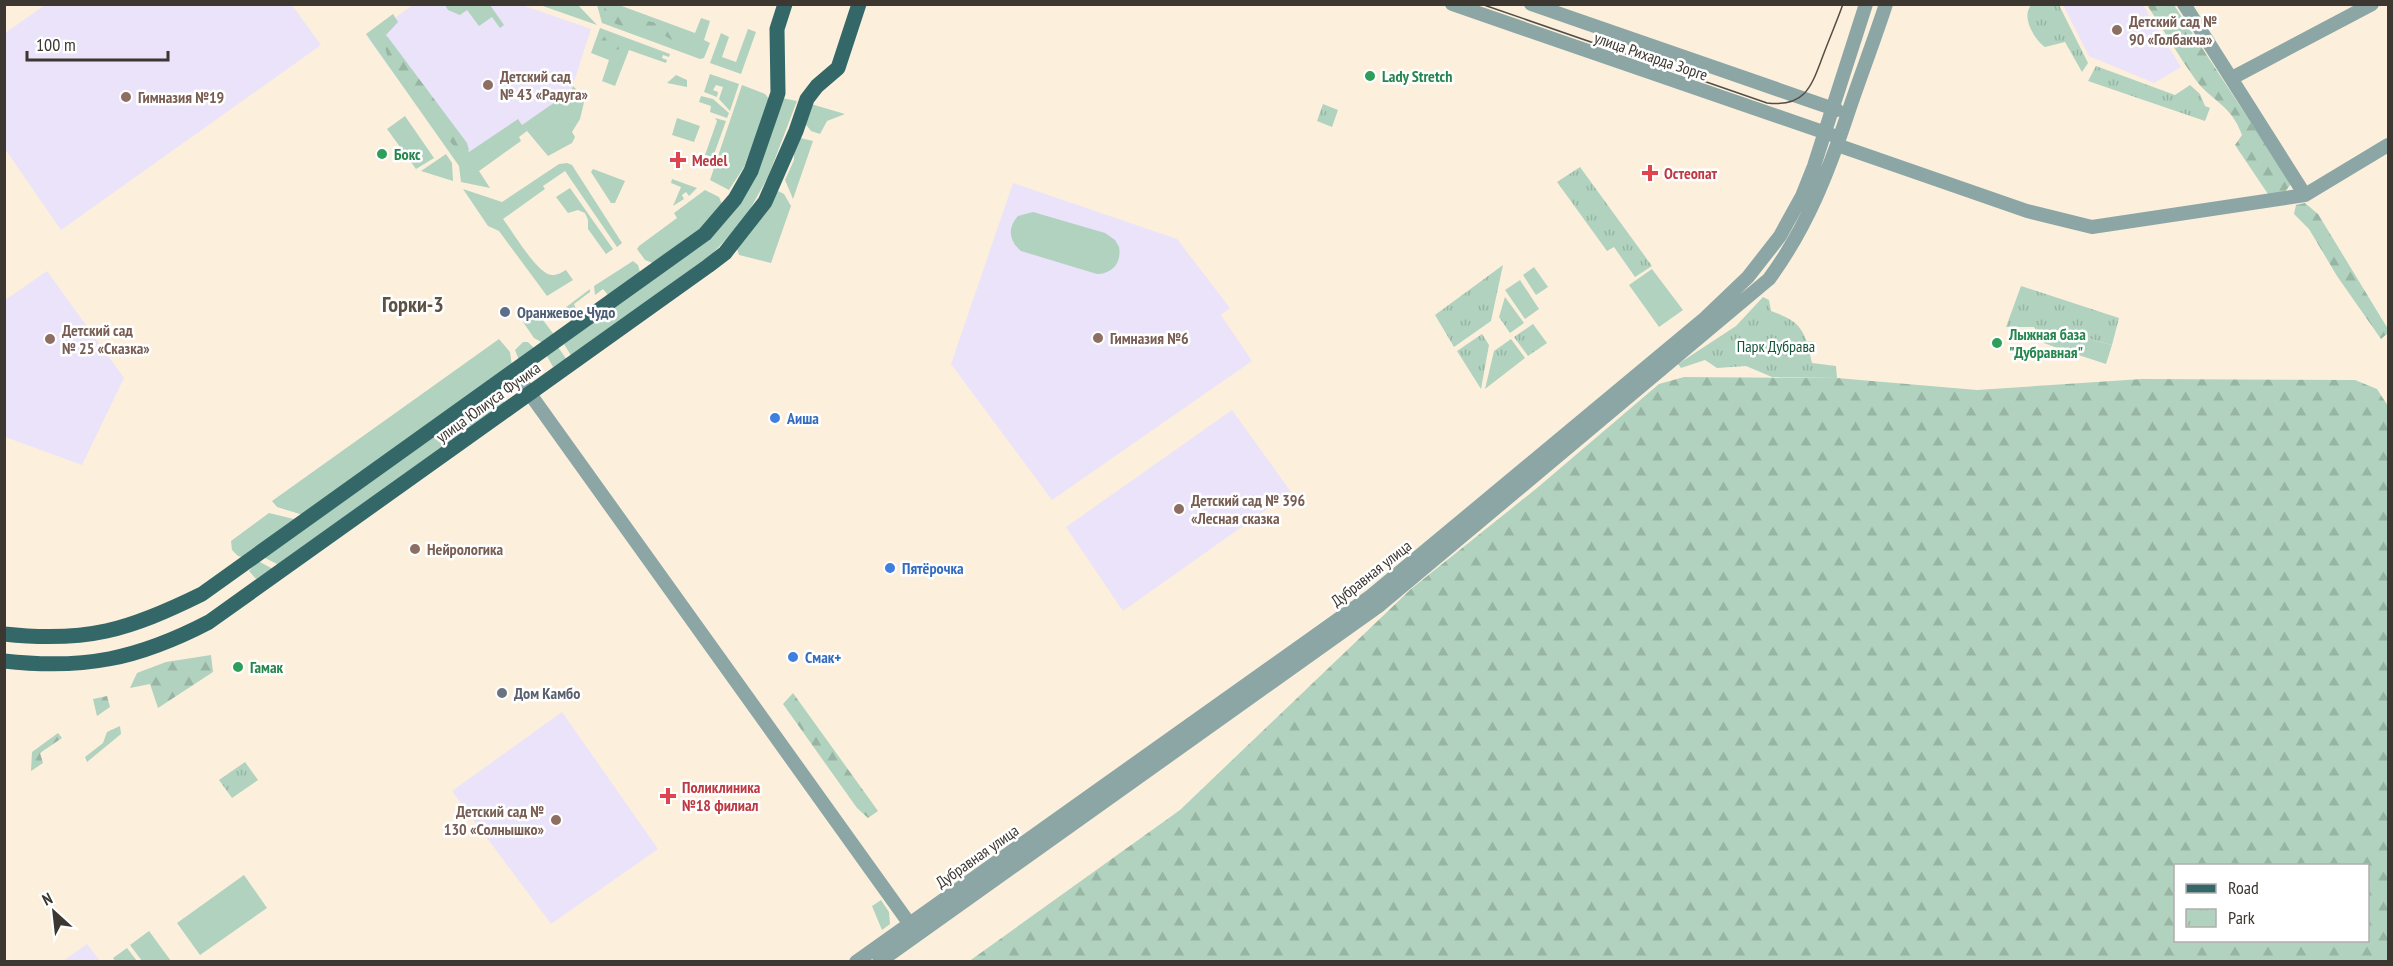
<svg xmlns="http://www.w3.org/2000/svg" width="2393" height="966" viewBox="0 0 2393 966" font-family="'PT Sans Narrow',sans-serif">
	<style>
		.education { fill: #eae3f9 }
		.grass { fill: #b0d2bf }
		.forest { fill: url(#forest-firs); fill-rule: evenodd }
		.park { fill: url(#park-tufts) }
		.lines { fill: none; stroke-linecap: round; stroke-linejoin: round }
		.minor { stroke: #8ca6a6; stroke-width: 14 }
		.major { stroke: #346868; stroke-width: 15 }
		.tram { stroke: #534e45; stroke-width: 1.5 }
		.education-dot { fill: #8d6e63; stroke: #fff; stroke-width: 2 }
		.leisure-dot { fill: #2e9e5b; stroke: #fff; stroke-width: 2 }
		.health-dot { fill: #e0444e; stroke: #fff; stroke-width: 2 }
		.service-dot { fill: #5c6f8a; stroke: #fff; stroke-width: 2 }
		.shop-dot { fill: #3f7fe0; stroke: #fff; stroke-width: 2 }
		.worship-dot { fill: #6b7280; stroke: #fff; stroke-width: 2 }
		.labels { text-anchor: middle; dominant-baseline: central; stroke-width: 5; stroke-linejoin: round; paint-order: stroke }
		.education-label { font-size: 16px; font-weight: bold; fill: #785e54; stroke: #fff; text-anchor: start }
		.street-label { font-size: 16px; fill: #3c3730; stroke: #fff }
		.leisure-label { font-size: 16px; font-weight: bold; fill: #27864d; stroke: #fff; text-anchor: start }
		.health-label { font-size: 16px; font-weight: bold; fill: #be3a42; stroke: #fff; text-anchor: start }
		.service-label { font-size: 16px; font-weight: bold; fill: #4e5e75; stroke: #fff; text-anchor: start }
		.park-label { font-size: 16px; fill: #16543a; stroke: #fff }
		.shop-label { font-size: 16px; font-weight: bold; fill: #366cbe; stroke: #fff; text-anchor: start }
		.worship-label { font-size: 16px; font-weight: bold; fill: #5b616d; stroke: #fff; text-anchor: start }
		.district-label { font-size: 22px; font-weight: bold; fill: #5c5142; stroke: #fff }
	</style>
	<defs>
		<pattern id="forest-firs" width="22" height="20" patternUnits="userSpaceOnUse" patternTransform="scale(1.5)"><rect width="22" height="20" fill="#b0d2bf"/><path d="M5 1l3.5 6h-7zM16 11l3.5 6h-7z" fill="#98b5a4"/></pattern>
		<pattern id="park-tufts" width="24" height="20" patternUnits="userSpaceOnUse" patternTransform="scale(1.5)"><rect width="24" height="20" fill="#b0d2bf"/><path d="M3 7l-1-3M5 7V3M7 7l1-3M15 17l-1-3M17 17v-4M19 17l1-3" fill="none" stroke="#98b5a4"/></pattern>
	</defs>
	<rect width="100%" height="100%" fill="#fcf0dd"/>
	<!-- education -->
	<path class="education" d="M414,4l108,1 69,24 -20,62 -109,76 -94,-129z
		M292,5l29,40 -260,185 -56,-81v-116l40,-28z
		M2063,5h80l38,62 -27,16 -65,-27z
		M1013,183l164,56 53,69 -9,7 31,46 -200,139 -101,-136z
		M47,271l77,107 -42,87 -77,-28v-137z
		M1232,410l59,82 -168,119 -57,-84z
		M562,712l96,137 -107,75 -99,-133z
		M87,944l13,17h-37z"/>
	<!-- grass -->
	<path class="grass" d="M445,5h45l14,20 -4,3 -8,-11 -13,9 -12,-16 -7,5 -12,-5z
		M540,5h38l19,20z
		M597,5h22l76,28 6,-15 9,3 -6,19 6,3 -6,15 -4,1 -98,-36z
		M393,14l5,8 -13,14 84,116 49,-33 4,6 49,-34 2,-5 12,12 -5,21 -8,13 3,5 -3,6 -24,13 -21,-25 -8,6 2,4 -42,30 11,17 -29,-6 -2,-16 -93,-132z
		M600,28l70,26 -1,3 -6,-2 -1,3 5,2 -1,3 -37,-13 -14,36 -13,-5 7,-21 -18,-7z
		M748,29l8,3 -15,42 -31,-11 11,-30 8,4 -7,20 14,5z
		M710,74l29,10 -9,27 -11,-12 4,-12 -7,-2 -3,5 5,2 -1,5 -13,-5z
		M676,75l11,5v7l-20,-4z
		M742,85l23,9 4,5 -25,68 -15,23 -19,-10z
		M701,96l12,3 16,14 -2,5 -17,-6 1,-6 -12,-4z
		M782,98l15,3 -29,76 -23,41 -15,17 -17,18 -141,104 -8,-13 144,-105z
		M811,104l34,10 -18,7 -7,13 -9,-3 -7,-9z
		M405,116l29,42 -18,11 -29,-40z
		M677,118l23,8 -6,16 -22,-7z
		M715,118l11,3 -13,36 -8,-2 12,-34z
		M800,138l13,3 -20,58 -8,-19 9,-20v-16z
		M446,154l6,9 1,18 -32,-10z
		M567,163l5,2 50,78 -5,4 -52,-76 -22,15 2,3 -42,30c10,13 31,49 45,55 6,3 13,-1 18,-4l7,10 -26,16 -48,-65 -11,-5 -25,-37 39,13 57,-38z
		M593,169l32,12 -10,22h-4l-20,-31z
		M672,179l25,9 -8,8 -3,-4 -4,3 2,4 -11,7 8,-19 -10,-4z
		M570,188l43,61 -7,5 -18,-25v-9l-3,-7 -7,-3 -10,3 -12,-16z
		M705,190l14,7 3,7 -22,27 -45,33 -10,-4 -8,-11 2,-3 38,-28 -3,-5z
		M778,191l6,3 7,12 -20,57 -32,-8 -2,-6z
		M1033,212l72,21 10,7 4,7c3,16 -7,27 -22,27l-76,-23c-12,-10 -14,-23 -3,-35z
		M633,261l5,4 2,7 -32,23 -5,-6 -8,6 -1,-9z
		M1534,267l14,20 -12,8 -13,-20z
		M1652,269l31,41 -24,17 -30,-42z
		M1520,280l19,29 -14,10 -20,-29z
		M590,289v3l-16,12 2,5 -14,10 -1,-8z
		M537,312l18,24 -12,7 -9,-5 -11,-16z
		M2067,333l45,12 -6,19 -46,-15z
		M499,339l11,13 2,14 -209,149 -26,-8 -5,-6z
		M523,342h5l7,7 -16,11 -4,-10z
		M558,347l9,13 -14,7 -6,-11z
		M496,393l8,5v7l-225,160 -16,-8z
		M269,513l25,6 -51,38 -5,-1 -6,-6 -1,-9z
		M258,561l15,8 -17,10 -7,-8z
		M244,875l23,33 -67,47 -23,-32z
		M881,900l8,12 1,12 -8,6 -10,-24z
		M149,931l22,30h-29l-12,-16z
		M127,948l10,13h-22l-2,-3z"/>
	<!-- forest -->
	<path class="forest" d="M2147,5h27l117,179 -7,9 -16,1 -33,-49 7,-10c-11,-31 -31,-34 -47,-56 -17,-24 -32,-50 -48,-74z
		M606,6c12,2 21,8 32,12 13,6 47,6 53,21 -19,9 -26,-7 -38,-10 -19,-5 -26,3 -46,-10l-3,-10z
		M381,33l6,3 80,107 2,7 -6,4 -11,-10 -34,-50 -30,-36z
		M605,36l13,2 8,8 -22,9 -4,-13z
		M2305,203l13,11 70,115v4l-7,6 -44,-63 -28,-47 -15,-15 2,-9z
		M1684,377l153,1 140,12 165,-11 213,1 22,9 11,17v555l-1420,1 212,-152 231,-221 126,-101 122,-104zM2176,866h192v74h-192z
		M211,655l2,17 -55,36 -8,-24 -20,4 7,-15 29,-11z
		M793,693l85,118 -10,7 -11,-10 -74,-104z
		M107,696l3,11 -13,9 -4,-17z
		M120,726l1,8 -34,28 -2,-5 18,-14 4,-11z
		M58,733l4,5 -22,15 3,10 -12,8 1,-19z"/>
	<!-- park -->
	<path class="park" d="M2031,5h28l29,58 -6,9 -17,-30 -20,5c-11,-8 -24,-30 -14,-42z
		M2096,66l79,29 15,-10 10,9 5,12 5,2 -5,13 -117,-40z
		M1323,104l15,6 -6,17 -15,-6z
		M1580,167l72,99 -17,11 -21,-30 -7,4 -50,-69z
		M1503,265l-12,56 -37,26 -19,-32z
		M2021,286l98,32 -7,27 -44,-12 -8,16 -16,-6 -10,-16h-28z
		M1505,297l19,26 -14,10 -11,-16z
		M1763,297l6,3 2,11c19,7 29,11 36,31l6,-1 1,4 -6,1 4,17 24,3 1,12 -65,-1 -26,-11 -29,2 -12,-8 -24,8 -3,-4 58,-38z
		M1533,324l14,19 -19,13 -14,-19z
		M1482,334l7,11 -8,44 -24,-38z
		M1511,339l14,19 -40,31 9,-38z
		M245,762l13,18 -26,18 -13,-18z"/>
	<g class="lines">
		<!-- minor -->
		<path class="minor" d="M1452,4l380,131
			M1531,4l306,106
			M2184,4l121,191
			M2232,78l140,-74
			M1837,145l190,66 65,16 213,-32 83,-50
			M515,373l399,557
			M856,962l515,-366 332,-276 45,-43 32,-41 22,-40 12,-30 52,-162
			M879,962l501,-357 389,-326c38,-52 59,-106 79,-166 12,-36 26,-72 38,-109"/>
		<!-- major -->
		<path class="major" d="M4,634c83,9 125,-4 198,-40l503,-360 30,-35 16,-28 27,-78 -1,-64 8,-25
			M4,661c80,9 134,-2 205,-39l499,-356 17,-13 40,-51 31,-71 11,-32 10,-13 21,-18 21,-64"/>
		<!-- tram -->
		<path class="tram" d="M1481,4l286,99c40,5 45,-19 57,-50 6,-16 13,-32 19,-49"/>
	</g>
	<!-- markers -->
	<g class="education-dot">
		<circle cx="2117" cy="30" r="6"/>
		<circle cx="488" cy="85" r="6"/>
		<circle cx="126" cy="97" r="6"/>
		<circle cx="1098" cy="338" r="6"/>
		<circle cx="50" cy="339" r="6"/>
		<circle cx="1179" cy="509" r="6"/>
		<circle cx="415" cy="549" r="6"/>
		<circle cx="556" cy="820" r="6"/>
	</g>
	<g class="leisure-dot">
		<circle cx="1370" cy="76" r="6"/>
		<circle cx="382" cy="154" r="6"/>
		<circle cx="1997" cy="343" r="6"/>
		<circle cx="238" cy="667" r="6"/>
	</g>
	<g class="health-dot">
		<path d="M675 151h6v6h6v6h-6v6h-6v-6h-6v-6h6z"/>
		<path d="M1647 164h6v6h6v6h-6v6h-6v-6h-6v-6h6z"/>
		<path d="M665 787h6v6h6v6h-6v6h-6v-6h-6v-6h6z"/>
	</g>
	<circle class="service-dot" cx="505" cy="312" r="6"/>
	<g class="shop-dot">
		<circle cx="775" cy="418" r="6"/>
		<circle cx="890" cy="568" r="6"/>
		<circle cx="793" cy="657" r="6"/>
	</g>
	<circle class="worship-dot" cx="502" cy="693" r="6"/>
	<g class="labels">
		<!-- education labels -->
		<g class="education-label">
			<text x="2129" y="21">Детский сад №<tspan x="2129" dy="18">90 «Голбакча»</tspan></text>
			<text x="500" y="76">Детский сад<tspan x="500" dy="18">№ 43 «Радуга»</tspan></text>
			<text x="138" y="97">Гимназия №19</text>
			<text x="62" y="330">Детский сад<tspan x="62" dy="18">№ 25 «Сказка»</tspan></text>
			<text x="1110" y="338">Гимназия №6</text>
			<text x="1191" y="500">Детский сад № 396<tspan x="1191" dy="18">«Лесная сказка</tspan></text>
			<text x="427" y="549">Нейрологика</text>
			<text x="544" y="811" text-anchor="end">Детский сад №<tspan x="544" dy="18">130 «Солнышко»</tspan></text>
		</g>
		<!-- street labels -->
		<g class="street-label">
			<text transform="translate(1651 56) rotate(19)">улица Рихарда Зорге</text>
			<text transform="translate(488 402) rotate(-36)">улица Юлиуса Фучика</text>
			<text transform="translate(1371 573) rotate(-38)">Дубравная улица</text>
			<text transform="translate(977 856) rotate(-35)">Дубравная улица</text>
		</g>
		<!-- leisure labels -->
		<g class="leisure-label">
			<text x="1382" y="76">Lady Stretch</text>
			<text x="394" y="154">Бокс</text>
			<text x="2009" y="334">Лыжная база<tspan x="2009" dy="18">"Дубравная"</tspan></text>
			<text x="250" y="667">Гамак</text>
		</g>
		<!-- health labels -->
		<g class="health-label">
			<text x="692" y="160">Medel</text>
			<text x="1664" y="173">Остеопат</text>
			<text x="682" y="787">Поликлиника<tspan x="682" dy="18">№18 филиал</tspan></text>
		</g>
		<!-- service labels -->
		<g class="service-label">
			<text x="517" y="312">Оранжевое Чудо</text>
		</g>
		<!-- park labels -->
		<g class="park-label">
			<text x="1776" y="346">Парк Дубрава</text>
		</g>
		<!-- shop labels -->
		<g class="shop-label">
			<text x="787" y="418">Аиша</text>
			<text x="902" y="568">Пятёрочка</text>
			<text x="805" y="657">Смак+</text>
		</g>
		<!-- worship labels -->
		<g class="worship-label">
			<text x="514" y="693">Дом Камбо</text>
		</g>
		<!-- district labels -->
		<g class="district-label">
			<text x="413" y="304">Горки-3</text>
		</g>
	</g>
	<!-- border -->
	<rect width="2393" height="966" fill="none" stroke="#3c3730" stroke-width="12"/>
	<!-- legend -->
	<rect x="2174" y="864" width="195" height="78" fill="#ffffff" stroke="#b1afac" stroke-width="1.5"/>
	<rect x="2186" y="884" width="30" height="9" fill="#346868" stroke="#b1afac" stroke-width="1.5"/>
	<text x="2228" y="894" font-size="18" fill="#3c3730">Road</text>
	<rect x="2186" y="909" width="30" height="18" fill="url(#park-tufts)" stroke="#b1afac" stroke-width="1.5"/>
	<text x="2228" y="924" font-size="18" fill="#3c3730">Park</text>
	<!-- north arrow -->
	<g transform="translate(54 912) rotate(333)" stroke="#ffffff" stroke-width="4.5" paint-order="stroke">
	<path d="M0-4.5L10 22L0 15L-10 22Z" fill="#3c3730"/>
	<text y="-9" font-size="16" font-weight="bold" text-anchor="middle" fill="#3c3730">N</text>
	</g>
	<!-- scale -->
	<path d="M27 51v9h141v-9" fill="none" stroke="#3c3730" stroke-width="3"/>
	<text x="36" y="51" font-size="18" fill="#3c3730" stroke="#ffffff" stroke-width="4.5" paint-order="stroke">100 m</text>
</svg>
